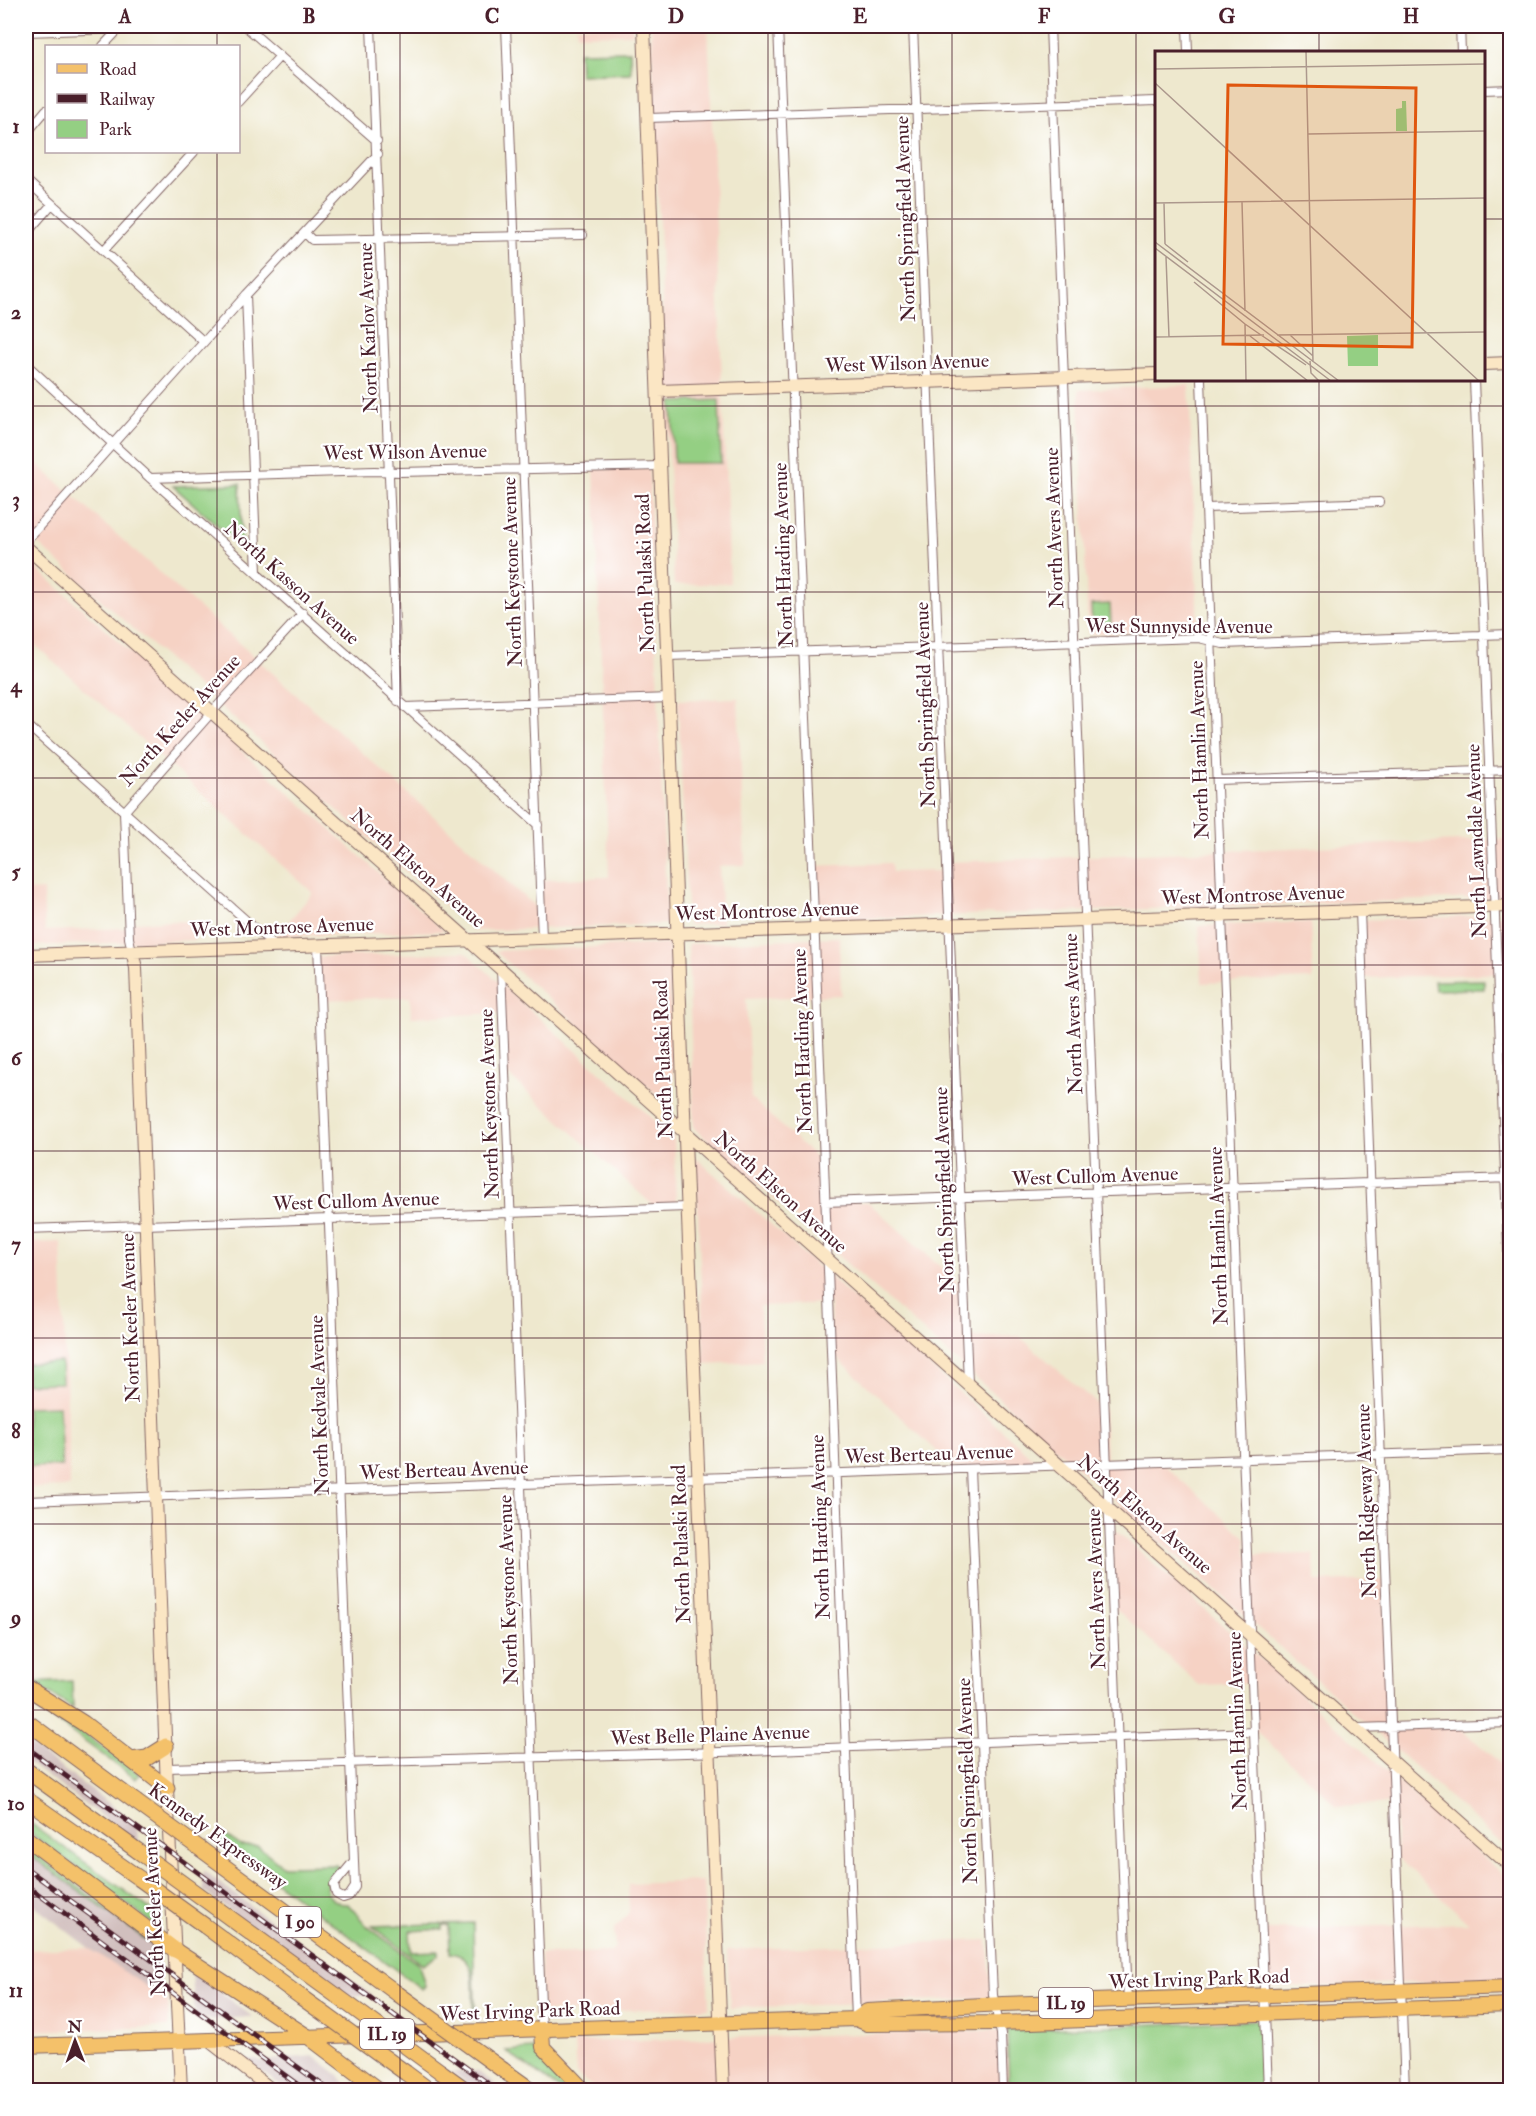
<svg xmlns="http://www.w3.org/2000/svg" width="1536" height="2116" viewBox="0 0 1536 2116" font-family="'IM FELL Double Pica',serif">
	<style>
		.built { fill: #f6d2c4 }
		.industrial { fill: #d1bfbe }
		.green { fill: #94cf83; stroke: #6f7757; stroke-width: 1.5 }
		.lines { fill: none; stroke-linecap: round; stroke-linejoin: round }
		.street-casing { stroke: #836564; stroke-width: 10 }
		.secondary-casing { stroke: #836564; stroke-width: 14 }
		.primary-casing { stroke: #836564; stroke-width: 16 }
		.highway-casing { stroke: #836564; stroke-width: 17 }
		.street { stroke: #fff; stroke-width: 8 }
		.secondary { stroke: #fbe6c4; stroke-width: 12 }
		.primary { stroke: #f4c16b; stroke-width: 14 }
		.highway { stroke: #f4c16b; stroke-width: 15 }
		.rail-casing { stroke: #4a1f2b; stroke-width: 5 }
		.rail { stroke: #fff; stroke-width: 3; stroke-dasharray: 9; stroke-linecap: butt }
		.highway-bridge-casing { stroke: #836564; stroke-width: 17; stroke-linecap: butt }
		.highway-bridge { stroke: #f4c16b; stroke-width: 15 }
		.grid { fill: none; stroke: #4a1f2b; stroke-width: 1.5; stroke-opacity: 0.55 }
		.labels { text-anchor: middle; dominant-baseline: central; stroke-width: 4.5; stroke-linejoin: round; paint-order: stroke }
		.shield { fill: #fff; stroke: #80626b; stroke-width: 1.5 }
		.shield-label { font-size: 18px; font-weight: bold; fill: #4a1f2b }
		.street-label { font-size: 20px; fill: #4a1f2b; stroke: #fff }
		.inset-road { fill: none; stroke: #ac988d; stroke-width: 1.5 }
		.view { fill: #e0560e; fill-opacity: 0.15; stroke: #e0560e; stroke-width: 3 }
		.inset-edge { fill: none; stroke: #4a1f2b; stroke-width: 3 }
		.neatline { fill: none; stroke: #4a1f2b; stroke-width: 2 }
		.grid-label { font-size: 20px; text-anchor: middle; font-weight: bold; fill: #4a1f2b }
	</style>
	<rect width="100%" height="100%" fill="#fff"/>
	<filter id="ink" filterUnits="userSpaceOnUse"><feTurbulence type="fractalNoise" baseFrequency=".0167" numOctaves="2"/><feDisplacementMap in="SourceGraphic" scale="12" xChannelSelector="R" yChannelSelector="G"/><feConvolveMatrix kernelMatrix="1 2 1 2 8 2 1 2 1" color-interpolation-filters="sRGB"/></filter>
	<filter id="wash" filterUnits="userSpaceOnUse"><feTurbulence type="fractalNoise" baseFrequency=".008" numOctaves="4" result="noise"/><feDisplacementMap in="SourceGraphic" scale="24" xChannelSelector="R" yChannelSelector="G"/><feGaussianBlur stdDeviation="1.35" result="paint"/><feColorMatrix in="noise" values="0 0 0 0 0 0 0 0 0 0 0 0 0 0 0 0 0 1.4 0 .05"/><feComposite in="paint" operator="in"/></filter>
	<g filter="url(#wash)">
		<rect width="100%" height="100%" fill="#eee8ce"/>
		<!-- built -->
		<path class="built" d="M576,26h56l1,8 -56,1z
			M651,26h57l22,557 -56,2z
			M1189,385l9,246 -110,3 -9,-244z
			M26,454l514,457 -1,-31 70,-3 -15,-408 55,-1 18,456 -194,7 -447,-398z
			M26,559l418,372 -169,6 38,-44 -287,-256z
			M738,698l7,167 -26,1 3,57 -34,2 -10,-225z
			M1510,839v58l-694,23 -3,-54 78,-3 1,9 57,-1v-9z
			M43,890l2,41 84,-3 1,-6 65,-1v19l-169,6v-55z
			M1510,915v58l-147,5 -2,-58z
			M1310,922l3,57 -111,4 -3,-57z
			M839,937l2,58 -95,4 5,99 72,66 1,38h44l95,85 2,51 54,-2 85,74 2,55 57,-1 83,74v17l68,-1 1,28 69,-2 5,148 69,-2 52,46v79l-816,-723 -6,-184z
			M669,944l5,166 -179,-159z
			M465,952l209,186 2,68 -21,1 -150,-135 -2,-59 -92,4 -1,-20 -91,3 -2,-43z
			M696,1158l345,307 -86,3 -123,-115 -2,-50 -70,3 2,55 -58,3z
			M61,1242l9,245 -44,1v-245z
			M1111,1526l399,355v98l-245,9 -1,-58 205,-7 -72,-66 -2,-54 -58,3 -81,-75 -3,-48 -54,2 -84,-77z
			M703,1881l6,127 -167,4 -2,-58 72,-2 3,-5 -1,-17 15,-18 -1,-28z
			M988,1940l3,58 -261,10 -3,-58z
			M89,1948l79,52 1,27 -143,4v-81z
			M1007,2030l2,56 -111,4h-301l-21,-16 -2,-32z"/>
		<!-- industrial -->
		<path class="industrial" d="M26,1742l111,82 1,19 -112,-82z
			M26,1852l132,97v8h-2l3,38 -70,-47 -63,-48z
			M203,1871l79,58 91,66 -27,1 -143,-105z
			M192,1972l61,45 -55,3 -3,-3z
			M314,2056l25,19 8,12 5,3h-65l-44,-31h14l3,2z
			M477,2071l26,19h-26l-26,-18z"/>
		<!-- green -->
		<path class="green" d="M630,51l1,22 -51,2 -1,-23z
			M719,400l2,63h-47l-2,-61z
			M240,484l2,63 -69,-61z
			M1110,604l1,20 -19,1 -1,-20z
			M1484,980v9l-49,1 -1,-9z
			M61,1362l1,21 -36,1v-20z
			M59,1406l3,60 -36,1v-60z
			M72,1681l1,27 -42,-25z
			M26,1691l113,83 -3,5 -110,-80z
			M26,1820l131,94 1,9h-6l-126,-93z
			M222,1833l19,13h17l25,20 53,-1 2,3c-4,5 -9,10 -11,16 -3,12 10,21 21,20l19,22 52,39 6,21 -3,3 -205,-150z
			M26,1846l131,101 1,2 -132,-97z
			M473,1923l2,87 -2,1c0,-22 6,-55 -23,-58l-1,-28h-6v4l-33,2 1,21 27,-1v4l-15,10 -51,-39z
			M1259,2020l2,70h-252l-2,-60z
			M534,2049l38,41h-11l-55,-39z"/>
	</g>
	<g filter="url(#ink)">
		<g class="lines">
			<!-- street casing -->
			<g class="street-casing">
				<path id="street" d="M245,26l132,115
					M371,26l27,675
					M506,26l36,912
					M778,26l46,1137 32,856
					M913,26l55,1357
					M1050,26l78,1975
					M1187,26l1,26
					M1460,26l1,26
					M26,32l185,-6
					M103,46l16,-17
					M1484,90l26,-1
					M238,102l42,-46
					M648,118l508,-17
					M26,134l20,-24
					M26,180l178,162
					M305,233l7,7 271,-5
					M26,234l26,-30
					M104,250l90,-98
					M246,295l11,278
					M26,364l124,114 388,347
					M1201,380l67,1710
					M1474,380l36,920
					M150,478l224,-7 26,1 261,-6
					M1206,508l173,-6
					M26,541l220,-246 132,-141
					M668,656l531,-18 24,6 287,-10
					M405,707l265,-9
					M26,724l250,223
					M1217,780l293,-10
					M1360,911l45,1179
					M318,945l37,942 -6,9 -6,2 -7,-4 -2,-9 19,-23
					M132,951l-3,-13 -5,-126 88,-100 91,-99
					M501,968l41,1062
					M825,1202l685,-24
					M26,1229l661,-22
					M970,1469l23,526 8,39 2,56
					M26,1501l1484,-51
					M1357,1728l153,-5
					M167,1768l554,-16 533,-20"/>
			</g>
			<!-- secondary casing -->
			<g class="secondary-casing">
				<path id="secondary" d="M644,26l43,1167 36,897
					M1484,364l26,-1
					M658,391l498,-17
					M26,547l1484,1319
					M132,951l4,17 31,820 14,302
					M26,955l1484,-49
					M208,2040l64,50"/>
			</g>
			<!-- primary casing -->
			<g class="primary-casing">
				<path id="primary" d="M175,1950l134,87
					M856,2019l11,-8 136,-7 507,-17
					M542,2030l1,17 41,43
					M26,2046l830,-27 12,5 131,-1 511,-18"/>
			</g>
			<!-- highway casing -->
			<g class="highway-casing">
				<path id="highway" d="M26,1687l57,36 48,37 16,-2 19,-12
					M26,1721l110,81
					M131,1760l36,28
					M26,1770l112,81
					M26,1799l114,80
					M26,1838l149,112
					M202,1850l196,144
					M204,1899l133,97
					M205,1926l96,71
					M309,2037l70,53
					M503,2070l28,20
					M441,2072l25,18
					M406,2073l23,17"/>
			</g>
			<!-- street -->
			<use href="#street" class="street"/>
			<!-- secondary -->
			<use href="#secondary" class="secondary"/>
			<!-- primary -->
			<use href="#primary" class="primary"/>
			<!-- highway -->
			<use href="#highway" class="highway"/>
			<!-- rail casing -->
			<g class="rail-casing">
				<path id="rail" d="M26,1747l471,343
					M26,1868l303,222
					M26,1885l279,205"/>
			</g>
			<!-- rail -->
			<use href="#rail" class="rail"/>
			<!-- highway-bridge casing -->
			<g class="highway-bridge-casing">
				<path id="highway-bridge" d="M136,1802l66,48
					M138,1851l66,48
					M140,1879l65,47
					M398,1994l105,76
					M337,1996l104,76
					M301,1997l105,76"/>
			</g>
			<!-- highway-bridge -->
			<use href="#highway-bridge" class="highway-bridge"/>
		</g>
	</g>
	<!-- grid -->
	<path class="grid" d="M217,26v20M400,26v2064M584,26v2064M768,26v2064M952,26v2064M1136,26v2064M1319,26v26M217,152v1938M26,219h1130M1484,219h26M1319,380v1710M26,406h1484M26,592h1484M26,778h1484M26,965h1484M26,1151h1484M26,1338h1484M26,1524h1484M26,1710h1484M26,1897h1484"/>
	<g class="labels">
		<!-- shield labels -->
		<g class="shield">
			<rect x="279" y="1907" width="42" height="30" rx="4.5"/>
			<rect x="1039" y="1988" width="54" height="30" rx="4.5"/>
			<rect x="360" y="2019" width="54" height="30" rx="4.5"/>
		</g>
		<g class="shield-label">
			<text x="300" y="1922">I 90</text>
			<text x="1066" y="2003">IL 19</text>
			<text x="387" y="2034">IL 19</text>
		</g>
		<!-- street labels -->
		<g class="street-label">
			<text transform="translate(905 219) rotate(-92)">North Springfield Avenue</text>
			<text transform="translate(368 328) rotate(-92)">North Karlov Avenue</text>
			<text transform="translate(907 363) rotate(-2)">West Wilson Avenue</text>
			<text transform="translate(405 452) rotate(-1)">West Wilson Avenue</text>
			<text transform="translate(1054 528) rotate(-92)">North Avers Avenue</text>
			<text transform="translate(783 555) rotate(-92)">North Harding Avenue</text>
			<text transform="translate(512 572) rotate(-92)">North Keystone Avenue</text>
			<text transform="translate(645 573) rotate(-92)">North Pulaski Road</text>
			<text transform="translate(292 583) rotate(42)">North Kasson Avenue</text>
			<text x="1179" y="626">West Sunnyside Avenue</text>
			<text transform="translate(925 705) rotate(-92)">North Springfield Avenue</text>
			<text transform="translate(180 720) rotate(-48)">North Keeler Avenue</text>
			<text transform="translate(1199 750) rotate(-92)">North Hamlin Avenue</text>
			<text transform="translate(1476 841) rotate(-92)">North Lawndale Avenue</text>
			<text transform="translate(418 868) rotate(41)">North Elston Avenue</text>
			<text transform="translate(1253 895) rotate(-2)">West Montrose Avenue</text>
			<text transform="translate(767 911) rotate(-2)">West Montrose Avenue</text>
			<text transform="translate(282 927) rotate(-2)">West Montrose Avenue</text>
			<text transform="translate(1073 1014) rotate(-92)">North Avers Avenue</text>
			<text transform="translate(802 1041) rotate(-92)">North Harding Avenue</text>
			<text transform="translate(663 1059) rotate(-92)">North Pulaski Road</text>
			<text transform="translate(489 1104) rotate(-92)">North Keystone Avenue</text>
			<text transform="translate(1095 1176) rotate(-2)">West Cullom Avenue</text>
			<text transform="translate(944 1190) rotate(-92)">North Springfield Avenue</text>
			<text transform="translate(781 1192) rotate(42)">North Elston Avenue</text>
			<text transform="translate(356 1201) rotate(-2)">West Cullom Avenue</text>
			<text transform="translate(1218 1236) rotate(-92)">North Hamlin Avenue</text>
			<text transform="translate(130 1318) rotate(-92)">North Keeler Avenue</text>
			<text transform="translate(319 1405) rotate(-92)">North Kedvale Avenue</text>
			<text transform="translate(929 1454) rotate(-2)">West Berteau Avenue</text>
			<text transform="translate(444 1470) rotate(-2)">West Berteau Avenue</text>
			<text transform="translate(1366 1501) rotate(-92)">North Ridgeway Avenue</text>
			<text transform="translate(1145 1514) rotate(41)">North Elston Avenue</text>
			<text transform="translate(820 1527) rotate(-92)">North Harding Avenue</text>
			<text transform="translate(681 1544) rotate(-92)">North Pulaski Road</text>
			<text transform="translate(1096 1589) rotate(-92)">North Avers Avenue</text>
			<text transform="translate(508 1590) rotate(-92)">North Keystone Avenue</text>
			<text transform="translate(1237 1721) rotate(-92)">North Hamlin Avenue</text>
			<text transform="translate(710 1735) rotate(-2)">West Belle Plaine Avenue</text>
			<text transform="translate(967 1781) rotate(-92)">North Springfield Avenue</text>
			<text transform="translate(218 1836) rotate(36)">Kennedy Expressway</text>
			<text transform="translate(154 1912) rotate(-93)">North Keeler Avenue</text>
			<text transform="translate(1199 1979) rotate(-2)">West Irving Park Road</text>
			<text transform="translate(530 2011) rotate(-2)">West Irving Park Road</text>
		</g>
	</g>
	<!-- overview -->
	<g transform="translate(1155 51)">
		<rect width="330" height="330" fill="#eee8ce"/>
		<path d="M247,50h4l1,30h-11v-22l6,-1zM223,284v31h-30l-1,-30z" fill="#94cf83"/>
		<path class="inset-road" d="M151,0l7,311M0,18l330,-5M0,32l324,298M153,83l177,-3M87,151l3,109M0,152l330,-5M9,152l1,41M0,191l184,139M10,193l23,18M0,197l176,133M11,206l3,80M39,231l51,42M90,273l1,57M90,273l16,11M106,284l45,30M122,284l208,-3M135,284l23,21M95,285l58,45M0,286l109,-2M155,310l1,12 8,8"/>
		<path class="view" d="M73,34l188,3 -4,259 -189,-3z"/>
		<rect width="330" height="330" class="inset-edge"/>
	</g>
	<!-- margin -->
	<rect width="1536" height="2116" fill="none" stroke="#fff" stroke-width="66"/>
	<!-- legend -->
	<rect x="45" y="45" width="195" height="108" fill="#ffffff" stroke="#b7a5aa" stroke-width="1.5"/>
	<rect x="57" y="64" width="30" height="9" fill="#f4c16b" stroke="#b7a5aa" stroke-width="1.5"/>
	<text x="99" y="75" font-size="18" fill="#4a1f2b">Road</text>
	<rect x="57" y="94" width="30" height="9" fill="#4a1f2b" stroke="#b7a5aa" stroke-width="1.5"/>
	<text x="99" y="105" font-size="18" fill="#4a1f2b">Railway</text>
	<rect x="57" y="120" width="30" height="18" fill="#94cf83" stroke="#b7a5aa" stroke-width="1.5"/>
	<text x="99" y="135" font-size="18" fill="#4a1f2b">Park</text>
	<!-- north arrow -->
	<g transform="translate(75 2041) rotate(359)" stroke="#ffffff" stroke-width="4.5" paint-order="stroke">
	<path d="M0-4.5L10 22L0 15L-10 22Z" fill="#4a1f2b"/>
	<text y="-9" font-size="16" font-weight="bold" text-anchor="middle" fill="#4a1f2b">N</text>
	</g>
	<rect x="33" y="33" width="1470" height="2050" class="neatline"/>
	<g class="grid-label">
		<text x="125" y="23">A</text>
		<text x="309" y="23">B</text>
		<text x="492" y="23">C</text>
		<text x="676" y="23">D</text>
		<text x="860" y="23">E</text>
		<text x="1044" y="23">F</text>
		<text x="1227" y="23">G</text>
		<text x="1411" y="23">H</text>
		<text x="16" y="133">1</text>
		<text x="16" y="319">2</text>
		<text x="16" y="506">3</text>
		<text x="16" y="692">4</text>
		<text x="16" y="878">5</text>
		<text x="16" y="1065">6</text>
		<text x="16" y="1251">7</text>
		<text x="16" y="1438">8</text>
		<text x="16" y="1624">9</text>
		<text x="16" y="1810">10</text>
		<text x="16" y="1997">11</text>
	</g>
</svg>
